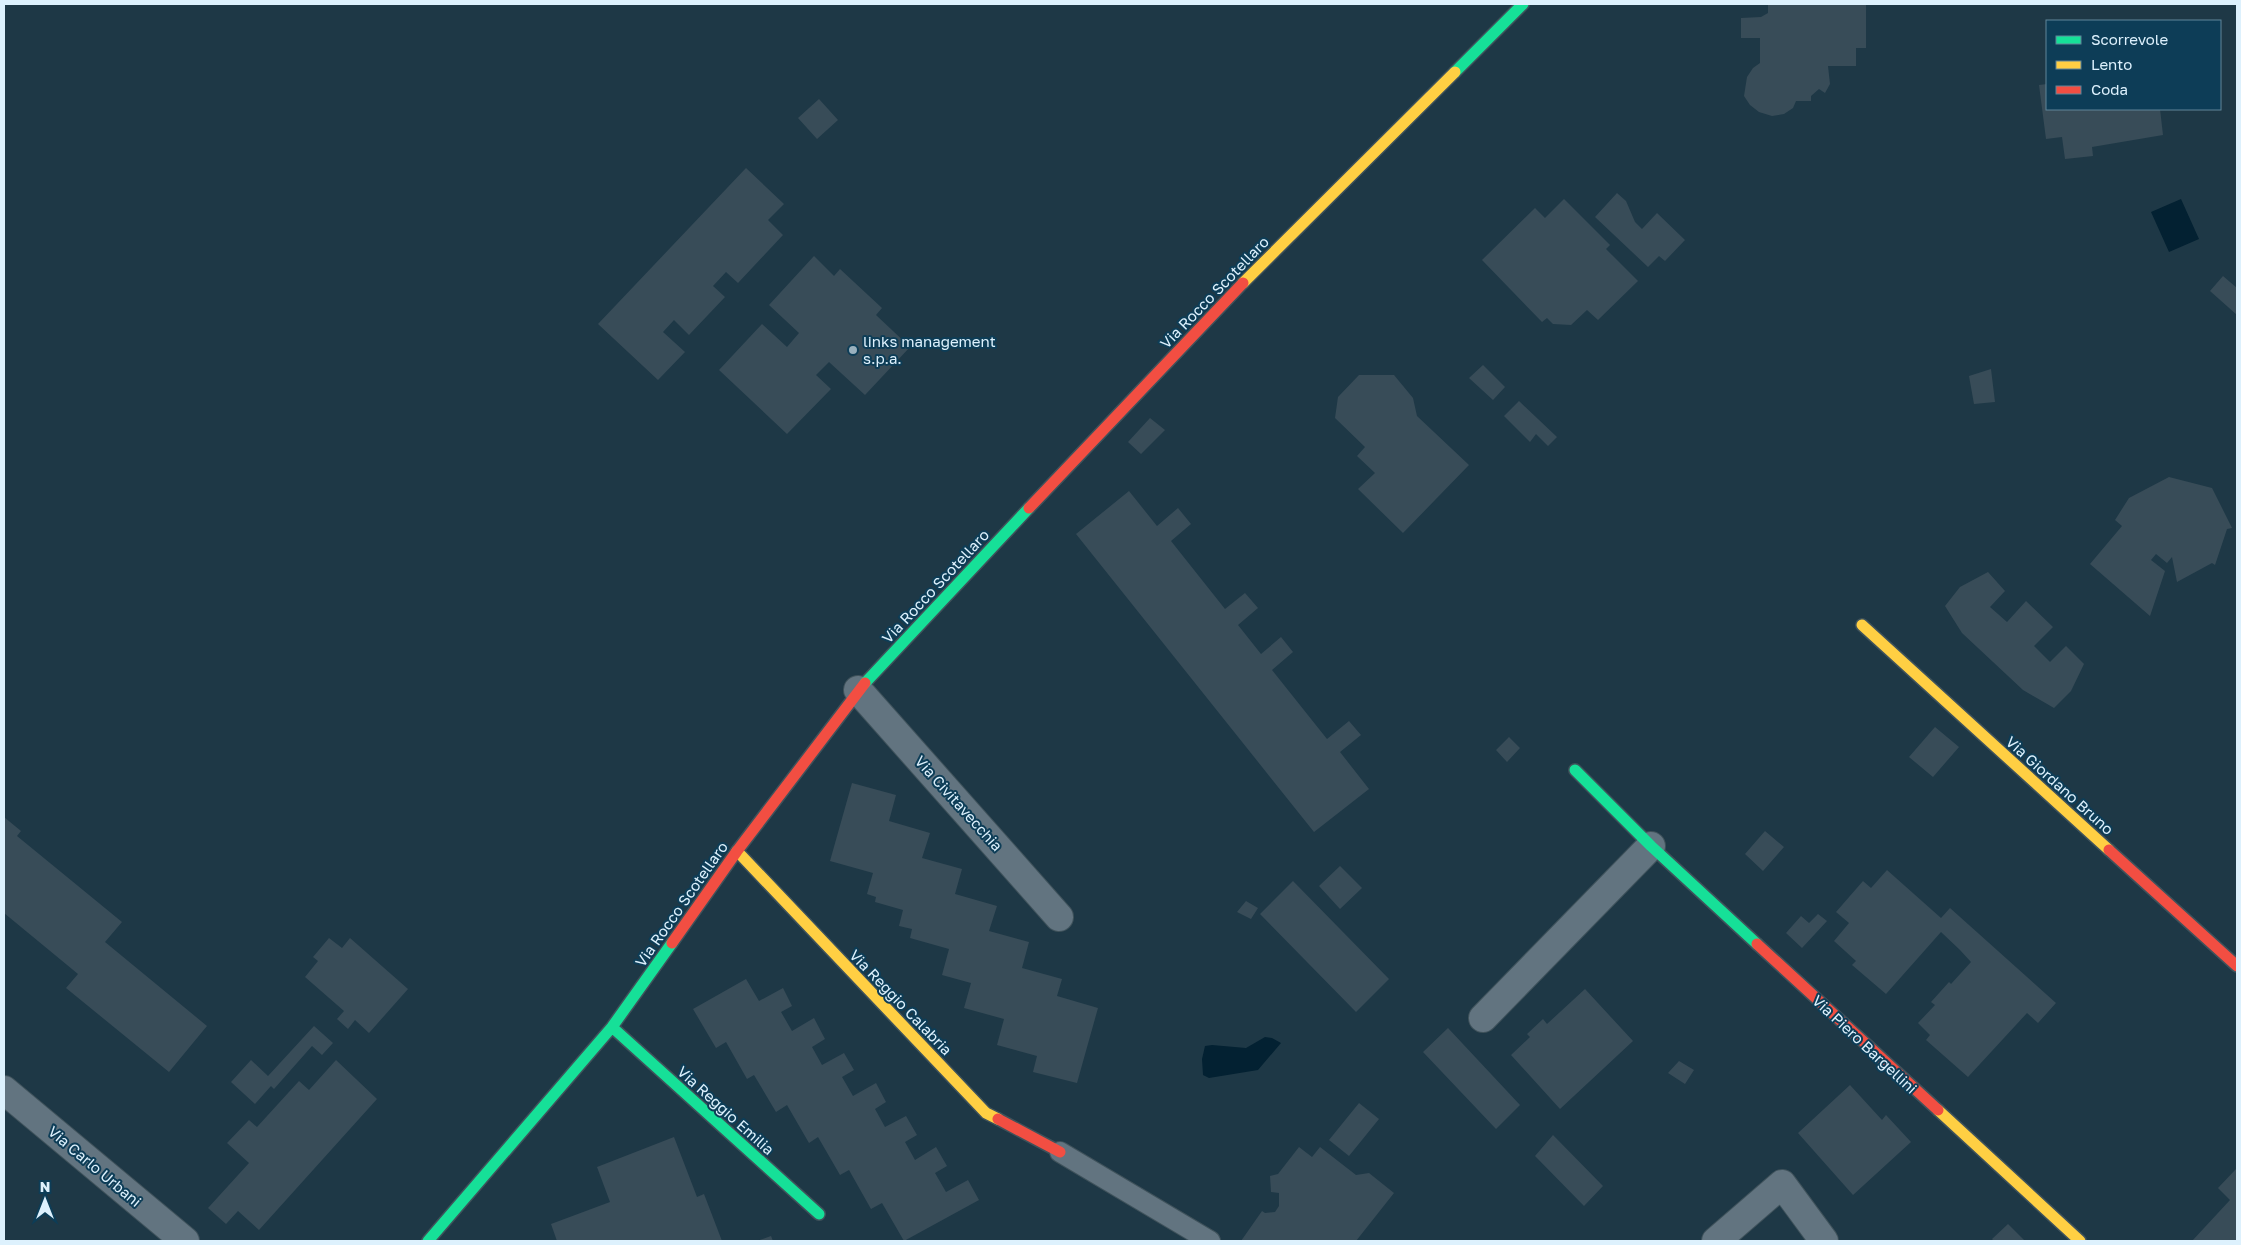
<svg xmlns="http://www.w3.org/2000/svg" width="2241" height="1245" viewBox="0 0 2241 1245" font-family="'Golos Text',sans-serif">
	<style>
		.water { fill: #032132 }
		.building { fill: #384c58 }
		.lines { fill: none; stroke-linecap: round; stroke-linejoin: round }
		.lane-casing { stroke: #3f525b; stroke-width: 22 }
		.street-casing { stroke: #3f525b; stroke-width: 30 }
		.fast-casing { stroke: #3f525b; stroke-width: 14 }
		.slow-casing { stroke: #3f525b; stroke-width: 14 }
		.jam-casing { stroke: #3f525b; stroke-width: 14 }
		.lane { stroke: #627480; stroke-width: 20 }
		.street { stroke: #627480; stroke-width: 28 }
		.fast { stroke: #16e098; stroke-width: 11 }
		.slow { stroke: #ffcf43; stroke-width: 11 }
		.jam { stroke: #f24e42; stroke-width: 11 }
		.poi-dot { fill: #9ab0bd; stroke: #0d3d57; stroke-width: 2 }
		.labels { text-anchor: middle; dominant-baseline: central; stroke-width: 4; stroke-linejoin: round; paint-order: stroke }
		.street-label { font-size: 15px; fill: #ddf1fd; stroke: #0d3d57 }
		.poi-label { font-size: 15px; fill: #ddf1fd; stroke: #0d3d57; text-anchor: start }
	</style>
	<rect width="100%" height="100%" fill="#1e3846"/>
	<!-- water -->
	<path class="water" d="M2181,199l18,40 -30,13 -18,-40z
		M1265,1037l7,1 9,5 -23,27 -49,8 -6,-3 -1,-16 3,-13 7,-1 34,3z"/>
	<!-- building -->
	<path class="building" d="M1768,4h98v44h-10v18h-28l2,18 -5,9 -6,-4 -8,7v5h-15l-3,7 -9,6 -12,2 -13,-4 -9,-7 -6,-9 3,-19 6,-9 7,-5v-25h-19v-20l20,-1 7,-4z
		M2047,84v25h113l3,26 -71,12 1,9 -28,3 -3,-22 -16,2 -7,-54z
		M819,99l19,21 -21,19 -19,-21z
		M746,168l38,36 -16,16 15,15 -45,48 -12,-11 -13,14 12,11 -36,38 -15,-15 -11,12 22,20 -27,28 -60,-56z
		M1617,193l9,8 9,21 7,7 15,-16 28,27 -20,21 -6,-5 -11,11 -53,-50z
		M1564,199l46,46 -4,4 32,32 -40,39 -11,-10 -16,15 -18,-1 -6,-6 -5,4 -60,-62 53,-52 10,10z
		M814,256l20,20 6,-7 42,39 -6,7 34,32 -45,48 -36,-33 -13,13 15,14 -44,45 -68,-64 43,-46 25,23 12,-14 -30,-28z
		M2223,276l14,12v27l-27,-24z
		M1483,365l22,22 -12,13 -24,-22z
		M1991,369l4,33 -21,2 -5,-28z
		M1359,375h35l19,23 4,18 52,49 -66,68 -45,-44 17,-16 -18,-17 8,-9 -30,-29 3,-21z
		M1519,401l38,36 -9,9 -12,-12 -6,8 -26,-26z
		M1150,418l15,12 -24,24 -13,-12z
		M2169,477l43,11 20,40 -5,1 -12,36 -3,-2 -35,19 -5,-25 -5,6 -11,-9 -5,6 14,11 -15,45 -60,-52 32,-38 -7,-6 14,-22z
		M1129,491l28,35 21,-18 13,16 -20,17 54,68 20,-16 13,15 -20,17 23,29 20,-17 12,15 -21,18 55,69 22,-18 12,14 -21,17 29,37 -55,43 -238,-298z
		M1988,572l17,19 -15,16 17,15 19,-21 27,26 -19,19 16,16 16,-16 18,18 -13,27 -17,17 -31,-18 -61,-57 -17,-27 15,-19z
		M1935,727l24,20 -26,30 -24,-20z
		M1509,737l11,11 -13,14 -11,-12z
		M852,783l44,12 -7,26 41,12 -8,25 40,11 -7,25 42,12 -8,25 40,11 -7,26 40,11 -5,17 41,12 -21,75 -44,-11 4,-16 -40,-11 7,-26 -40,-11 7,-25 -29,-8 7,-26 -39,-11 2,-9 -13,-3 4,-16 -28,-8 1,-5 -9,-3 6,-21 -43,-12z
		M4,817l17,14 -4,5 105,86 -17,20 102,84 -38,46 -103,-84 12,-14 -74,-61z
		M1765,831l19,16 -21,24 -18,-17z
		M1340,866l22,22 -22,21 -21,-23z
		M1887,870l54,48 9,-10 106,95 -18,20 -11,-10 -59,64 -42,-37 4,-5 -12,-12 17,-18 -4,-3 18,-20 2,2 20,-22 -11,-12 -19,-18 -55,62 -34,-29 4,-4 -22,-20 15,-18 -13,-11 27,-31 8,7z
		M1293,881l96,98 -33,33 -96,-98z
		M1246,901l12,7 -7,11 -14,-7z
		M1818,914l9,7 -25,27 -16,-15 15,-17 8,7z
		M329,938l13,10 8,-10 58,51 -39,44 -14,-13 -7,9 -11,-10 7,-8 -39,-34 13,-16 -5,-4z
		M746,979l13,22 24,-13 9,18 -11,6 11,19 22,-13 11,21 -13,8 10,18 22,-12 10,17 -12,7 11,19 23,-13 10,19 -11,7 10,18 21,-11 11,19 -12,7 10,18 21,-13 11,19 -12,7 11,19 22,-12 11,20 -75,41 -22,-38 -11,6 -22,-39 -9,5 -22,-38 -9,6 -22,-38 -11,7 -22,-37 -7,4 -21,-37 -10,6 -23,-39z
		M1585,989l48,52 -73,68 -49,-54 19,-18 -3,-3 16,-15 4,5z
		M314,1026l19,17 -11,12 -10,-9 -38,43 -3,-3 -16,18 -24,-22 20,-22 17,16z
		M1448,1028l72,77 -24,24 -73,-77z
		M336,1060l41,39 -118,131 -21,-19 -12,13 -18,-16 41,-45 -22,-20 22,-23 8,7 42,-46 10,9z
		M1679,1061l15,9 -9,14 -17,-11z
		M1850,1085l32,35 4,-5 25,27 -58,53 -55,-62z
		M1359,1103l20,16 -30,37 -20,-16z
		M1553,1135l50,51 -19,20 -49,-50z
		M674,1137l23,60 7,-3 18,47h-165l-6,-17 59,-22 -13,-35z
		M1299,1147l13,10 8,-10 36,28 13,-2 25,20 -38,48h-115l21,-30 3,2 10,-1 4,-6v-13l-8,-1 -1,-16 8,-2z
		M2236,1169l1,72h-45l38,-41 -12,-12z
		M2008,1224l17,17h-31l-2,-2z
		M771,1236l2,5h-16z"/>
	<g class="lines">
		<!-- lane casing -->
		<g class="lane-casing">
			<path id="lane" d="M1060,1152l150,89"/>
		</g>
		<!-- street casing -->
		<g class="street-casing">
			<path id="street" d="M858,690l201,227
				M1483,1018l168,-172
				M4,1090l181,151
				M1716,1241l66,-57 42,57"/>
		</g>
		<!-- fast casing -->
		<g class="fast-casing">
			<path id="fast" d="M1455,72l68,-68
				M865,683l164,-175
				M1575,770l76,76 106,98
				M612,1027l207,187
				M428,1241l184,-214 60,-84"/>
		</g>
		<!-- slow casing -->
		<g class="slow-casing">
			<path id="slow" d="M1243,283l212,-211
				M1862,625l247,225
				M737,851l249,262 12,6
				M1938,1110l142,131"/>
		</g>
		<!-- jam casing -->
		<g class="jam-casing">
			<path id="jam" d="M1029,508l214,-225
				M2109,850l128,116
				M672,943l65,-92 128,-168
				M1757,944l181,166
				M998,1119l62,33"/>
		</g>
		<!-- lane -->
		<use href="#lane" class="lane"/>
		<!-- street -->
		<use href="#street" class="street"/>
		<!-- fast -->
		<use href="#fast" class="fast"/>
		<!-- slow -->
		<use href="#slow" class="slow"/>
		<!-- jam -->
		<use href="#jam" class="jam"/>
	</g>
	<!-- markers -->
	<circle class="poi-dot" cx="853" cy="350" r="5"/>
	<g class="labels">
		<!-- street labels -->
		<g class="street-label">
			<text transform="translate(1214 292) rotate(-46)">Via Rocco Scotellaro</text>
			<text transform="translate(935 586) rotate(-47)">Via Rocco Scotellaro</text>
			<text transform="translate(2060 785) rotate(42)">Via Giordano Bruno</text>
			<text transform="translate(959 803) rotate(48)">Via Civitavecchia</text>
			<text transform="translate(681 904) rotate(-55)">Via Rocco Scotellaro</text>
			<text transform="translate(901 1002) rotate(46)">Via Reggio Calabria</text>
			<text transform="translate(1865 1044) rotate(43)">Via Piero Bargellini</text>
			<text transform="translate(726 1110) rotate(42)">Via Reggio Emilia</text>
			<text transform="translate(95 1166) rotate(40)">Via Carlo Urbani</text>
		</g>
		<!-- poi labels -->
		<g class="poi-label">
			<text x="863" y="341">links management<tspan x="863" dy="17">s.p.a.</tspan></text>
		</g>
	</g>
	<!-- border -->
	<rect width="2241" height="1245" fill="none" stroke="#ddf1fd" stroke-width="10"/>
	<!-- legend -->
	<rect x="2046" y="20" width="175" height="90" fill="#0d3d57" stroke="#608599"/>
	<rect x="2056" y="36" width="25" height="8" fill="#16e098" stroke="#608599"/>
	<text x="2091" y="45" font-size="15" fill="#ddf1fd">Scorrevole</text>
	<rect x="2056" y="61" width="25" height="8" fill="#ffcf43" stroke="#608599"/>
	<text x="2091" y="70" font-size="15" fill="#ddf1fd">Lento</text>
	<rect x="2056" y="86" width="25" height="8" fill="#f24e42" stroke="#608599"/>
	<text x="2091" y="95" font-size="15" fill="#ddf1fd">Coda</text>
	<!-- north arrow -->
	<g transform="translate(45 1200)" stroke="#0d3d57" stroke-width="4" paint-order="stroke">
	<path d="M0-4L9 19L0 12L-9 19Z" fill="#ddf1fd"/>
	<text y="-8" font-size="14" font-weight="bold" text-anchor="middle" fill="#ddf1fd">N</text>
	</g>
</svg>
